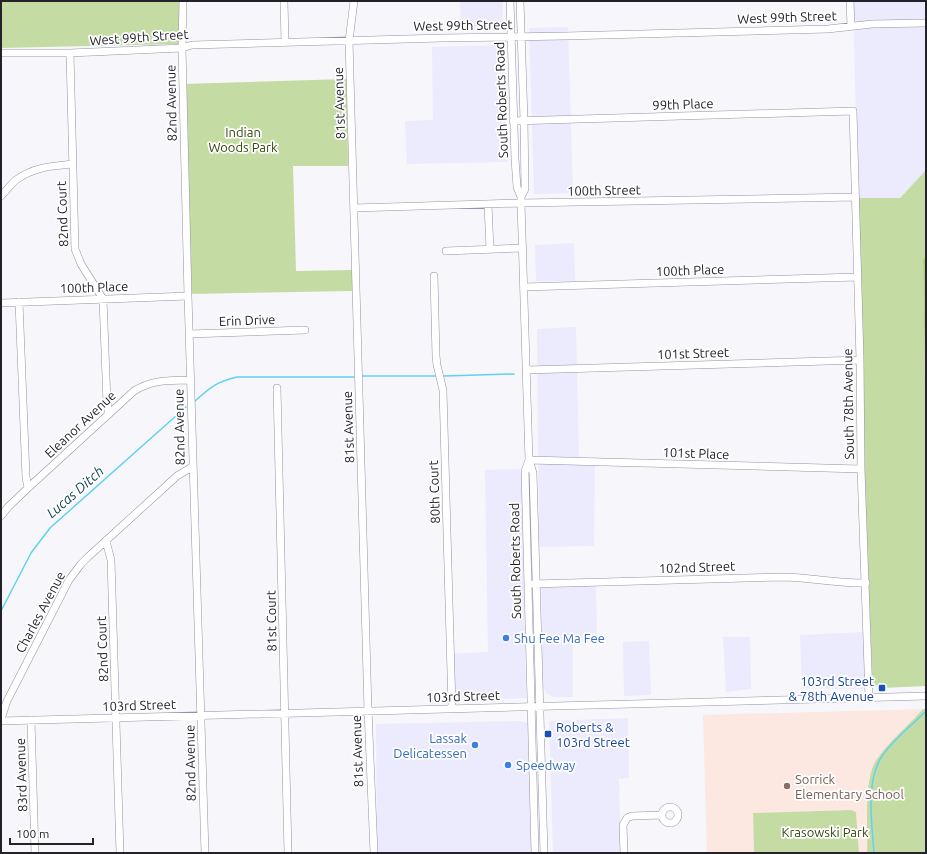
<svg xmlns="http://www.w3.org/2000/svg" width="927" height="854" viewBox="0 0 927 854" font-family="Ubuntu,sans-serif">
	<style>
		.built { fill: #eceafd }
		.education { fill: #fce8e1 }
		.green { fill: #c4dca4 }
		.forest { fill: #aece7e }
		.lines { fill: none; stroke-linecap: round; stroke-linejoin: round }
		.stream { stroke: #60d2f0; stroke-width: 1.5 }
		.minor-casing { stroke: #9591a8; stroke-width: 8 }
		.minor { stroke: #fff; stroke-width: 7 }
		.shop-dot { fill: #3f7fe0; stroke: #fff; stroke-width: 1.5 }
		.transit-dot { fill: #1a4fb4; stroke: #fff; stroke-width: 1.5 }
		.education-dot { fill: #8d6e63; stroke: #fff; stroke-width: 1.5 }
		.labels { text-anchor: middle; dominant-baseline: central; stroke-width: 3.5; stroke-linejoin: round; paint-order: stroke }
		.street-label { font-size: 13px; fill: #23222b; stroke: #fff }
		.park-label { font-size: 13px; fill: #34480e; stroke: #fff }
		.shop-label { font-size: 13px; fill: #366cbe; stroke: #fff; text-anchor: start }
		.transit-label { font-size: 13px; fill: #164399; stroke: #fff; text-anchor: end }
		.education-label { font-size: 13px; fill: #785e54; stroke: #fff; text-anchor: start }
		.water-label { font-size: 14px; font-style: italic; fill: #114450; stroke: #fff }
	</style>
	<rect width="100%" height="100%" fill="#f7f6fb"/>
	<!-- built -->
	<path class="built" d="M460,1h43l-1,28 -41,1z
		M853,1h73v169l-26,28h-42z
		M568,27l5,166 -39,1 -5,-166z
		M504,45l3,117 -100,2 -2,-43 28,-1 -1,-73z
		M574,243l1,39 -39,-1 -1,-36z
		M576,327l3,131h16l-1,88 -55,1 -2,-218z
		M522,469l4,229 -74,2 -1,-46 37,-2 -3,-182z
		M596,586l1,55 -24,1v55h-20l-7,-4 -3,-7 -2,-99z
		M865,632l2,50 -5,7 -60,-1 -2,-53z
		M723,637h27l1,52 -25,3z
		M649,641l2,54 -27,1 -1,-54z
		M628,718l1,60 -10,1 2,74h-68l-4,-132z
		M520,721l8,2 5,130h-156l-1,-129z"/>
	<!-- education -->
	<path class="education" d="M923,709l-43,46 -6,10 -4,14 -2,14 -1,60h-8l-3,-41 -5,-2 -98,3 1,40h-47l-4,-138z"/>
	<!-- green -->
	<path class="green" d="M1,1h180l-1,41 -2,2 -177,4z
		M347,79l1,87h-55l3,105 56,-1v21l-162,3 -6,-210z
		M926,170v86l-3,3 3,190v237l-45,2 -7,-3 -2,-11 -7,-182 -7,-294h42z
		M923,709h3v144h-59c1,-24 -3,-68 7,-89 10,-18 35,-39 49,-55z
		M851,810l5,2 3,41h-105l-1,-40z"/>
	<!-- forest -->
	<path class="forest" d="M926,256v193l-3,-190z"/>
	<g class="lines">
		<!-- stream -->
		<path class="stream" d="M363,376h72
			M444,376l70,-2
			M195,401c16,-14 21,-19 42,-24h117
			M1,611l30,-58 19,-25 136,-121
			M874,853c-2,-29 -9,-71 8,-97 11,-16 29,-30 43,-44"/>
		<!-- minor casing -->
		<g class="minor-casing">
			<path id="minor" d="M183,1l-1,47 6,248 17,557
				M284,1l1,41
				M354,1l-5,40 19,669 6,143
				M510,1l5,158 2,28 4,10
				M520,1l4,119 1,69 -4,8v6l8,257 4,13 11,380
				M850,1l1,25
				M1,53h69l112,-5 10,-3 250,-7 123,-2 263,-7 44,-5 54,-1
				M70,53l5,196 6,15 22,35 4,104 2,11
				M513,121l340,-10 7,249 1,109 8,228
				M1,196c5,-5 10,-12 15,-16 17,-13 36,-14 57,-16
				M488,205l2,44
				M354,208l167,-5 335,-6
				M446,251l77,-3
				M434,276l2,80 1,9 6,25 9,318
				M524,287l333,-10
				M19,302l7,175 2,11
				M1,303l187,-7
				M189,334l116,-4
				M527,370l333,-10
				M277,388l11,465
				M529,460l-4,11 10,382
				M529,460l332,9
				M1,516l7,-9 20,-19 106,-97c19,-12 35,-10 56,-11
				M106,541l5,19 9,293
				M533,584l249,-7c28,0 55,7 84,6
				M1,719l6,-18 62,-121 12,-16 7,-7 89,-81 15,-9
				M31,720l4,133
				M1,721l925,-25
				M662 815a8 8 0 1 1 16 0a8 8 0 1 1-16 0Z
				M624,853l-1,-28 4,-7 5,-2 30,-1"/>
		</g>
		<!-- minor -->
		<use href="#minor" class="minor"/>
	</g>
	<!-- markers -->
	<g class="shop-dot">
		<circle cx="506" cy="638" r="4"/>
		<circle cx="475" cy="745" r="4"/>
		<circle cx="508" cy="765" r="4"/>
	</g>
	<g class="transit-dot">
		<rect x="878" y="684" width="8" height="8" rx="2"/>
		<rect x="544" y="730" width="8" height="8" rx="2"/>
	</g>
	<circle class="education-dot" cx="787" cy="786" r="4"/>
	<g class="labels">
		<!-- street labels -->
		<g class="street-label">
			<text transform="translate(787 17) rotate(-2)">West 99th Street</text>
			<text transform="translate(463 25) rotate(-1)">West 99th Street</text>
			<text transform="translate(139 37) rotate(-4)">West 99th Street</text>
			<text transform="translate(501 100) rotate(-92)">South Roberts Road</text>
			<text transform="translate(171 103) rotate(-91)">82nd Avenue</text>
			<text transform="translate(339 103) rotate(-92)">81st Avenue</text>
			<text transform="translate(683 104) rotate(-2)">99th Place</text>
			<text transform="translate(604 190) rotate(-1)">100th Street</text>
			<text transform="translate(62 214) rotate(-92)">82nd Court</text>
			<text transform="translate(690 270) rotate(-2)">100th Place</text>
			<text transform="translate(94 287) rotate(-2)">100th Place</text>
			<text transform="translate(247 320) rotate(-2)">Erin Drive</text>
			<text transform="translate(693 353) rotate(-2)">101st Street</text>
			<text transform="translate(848 404) rotate(-91)">South 78th Avenue</text>
			<text transform="translate(80 424) rotate(-43)">Eleanor Avenue</text>
			<text transform="translate(179 427) rotate(-91)">82nd Avenue</text>
			<text transform="translate(348 427) rotate(-92)">81st Avenue</text>
			<text transform="translate(696 453) rotate(2)">101st Place</text>
			<text transform="translate(434 492) rotate(-92)">80th Court</text>
			<text transform="translate(515 561) rotate(-91)">South Roberts Road</text>
			<text transform="translate(697 567) rotate(-2)">102nd Street</text>
			<text transform="translate(40 612) rotate(-62)">Charles Avenue</text>
			<text transform="translate(271 621) rotate(-91)">81st Court</text>
			<text transform="translate(102 649) rotate(-92)">82nd Court</text>
			<text transform="translate(463 696) rotate(-2)">103rd Street</text>
			<text transform="translate(139 705) rotate(-2)">103rd Street</text>
			<text transform="translate(357 751) rotate(-92)">81st Avenue</text>
			<text transform="translate(190 763) rotate(-91)">82nd Avenue</text>
			<text transform="translate(21 775) rotate(-92)">83rd Avenue</text>
		</g>
		<!-- park labels -->
		<g class="park-label">
			<text x="243" y="132">Indian<tspan x="243" dy="15">Woods Park</tspan></text>
			<text x="825" y="832">Krasowski Park</text>
		</g>
		<!-- shop labels -->
		<g class="shop-label">
			<text x="514" y="638">Shu Fee Ma Fee</text>
			<text x="467" y="738" text-anchor="end">Lassak<tspan x="467" dy="15">Delicatessen</tspan></text>
			<text x="516" y="765">Speedway</text>
		</g>
		<!-- transit labels -->
		<g class="transit-label">
			<text x="874" y="681">103rd Street<tspan x="874" dy="15">&amp; 78th Avenue</tspan></text>
			<text x="556" y="727" text-anchor="start">Roberts &amp;<tspan x="556" dy="15">103rd Street</tspan></text>
		</g>
		<!-- education labels -->
		<g class="education-label">
			<text x="795" y="779">Sorrick<tspan x="795" dy="15">Elementary School</tspan></text>
		</g>
		<!-- water labels -->
		<g class="water-label">
			<text transform="translate(75 492) rotate(-41)">Lucas Ditch</text>
		</g>
	</g>
	<!-- border -->
	<rect width="927" height="854" fill="none" stroke="#23222b" stroke-width="4"/>
	<!-- scale -->
	<path d="M10 838v6h83v-6" fill="none" stroke="#23222b" stroke-width="2"/>
	<text x="16" y="838" font-size="12" fill="#23222b" stroke="#ffffff" stroke-width="3" paint-order="stroke">100 m</text>
</svg>
